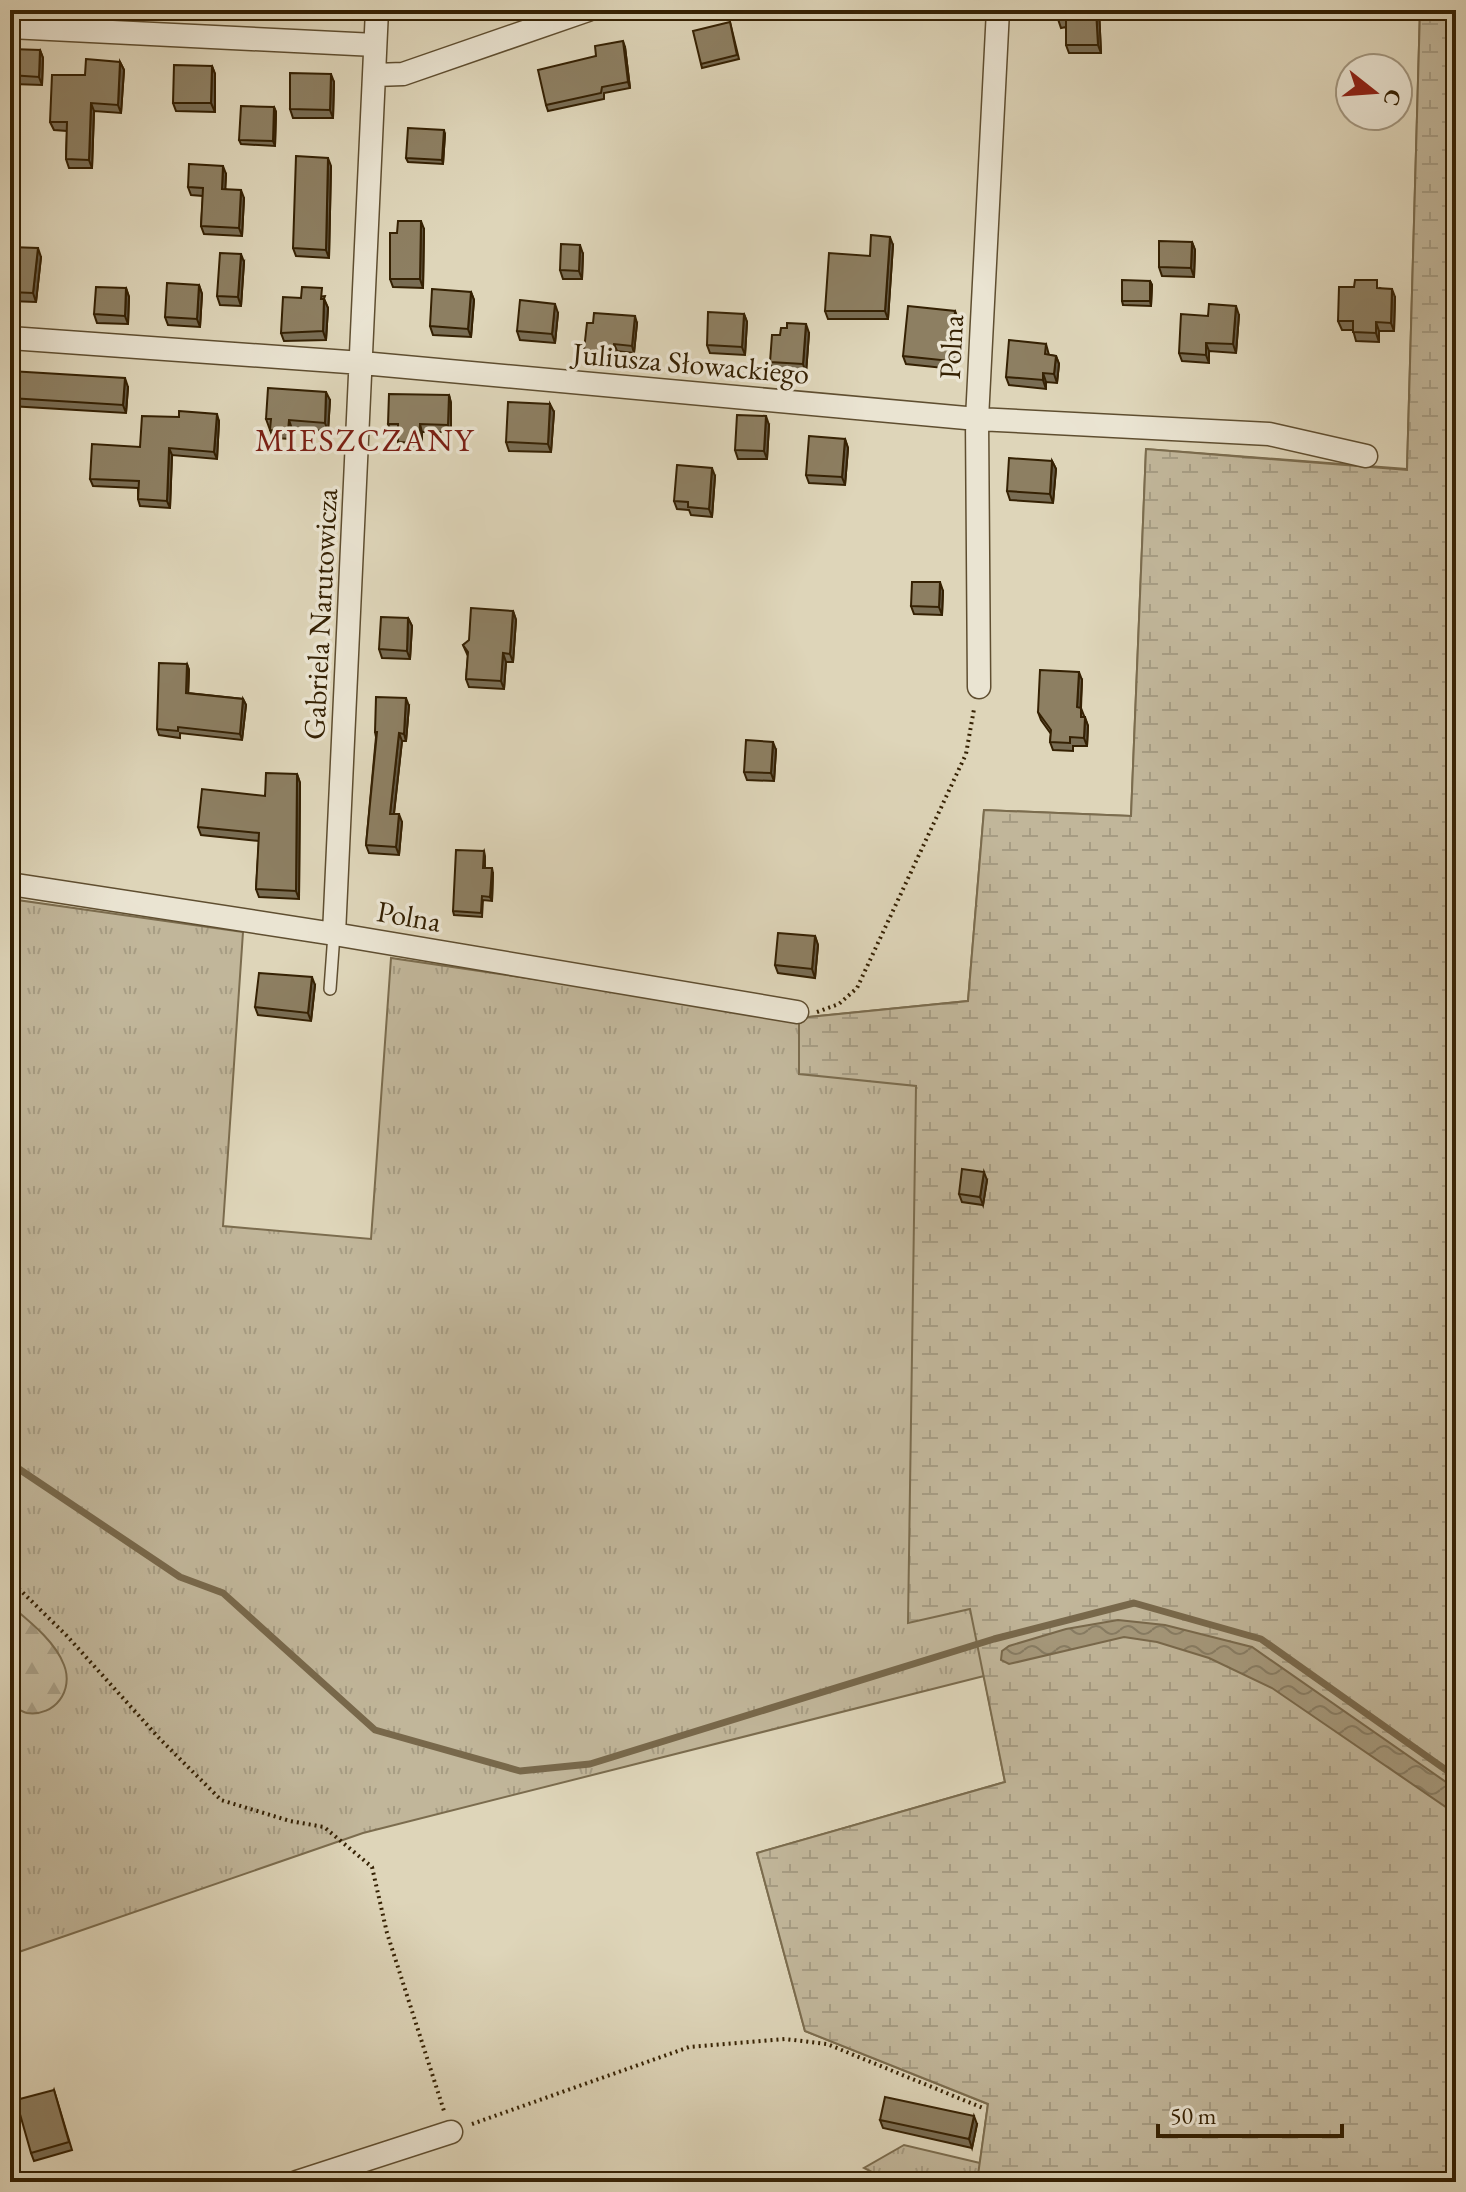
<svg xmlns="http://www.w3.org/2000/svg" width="1466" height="2192" viewBox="0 0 1466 2192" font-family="'EB Garamond',serif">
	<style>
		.grass { fill: url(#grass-tufts); stroke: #7b6c4e; stroke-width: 2 }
		.forest { fill: url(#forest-firs); stroke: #7b6c4e; stroke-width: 2 }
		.wetland { fill: url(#wetland-marsh); stroke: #7b6c4e; stroke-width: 2 }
		.water { fill: url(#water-waves); stroke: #78684b; stroke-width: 2 }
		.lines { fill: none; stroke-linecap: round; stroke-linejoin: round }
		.stream { stroke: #78684b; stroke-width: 7 }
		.service-casing { stroke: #5f4e30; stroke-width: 14 }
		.minor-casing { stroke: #5f4e30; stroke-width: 25 }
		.path { stroke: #352103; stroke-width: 4; stroke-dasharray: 2 4; stroke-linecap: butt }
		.service { stroke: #eae4d2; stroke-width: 11 }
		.minor { stroke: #eae4d2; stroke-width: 22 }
		.wall { fill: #796d54; stroke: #352103; stroke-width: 2 }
		.shaded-wall { fill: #635945; stroke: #352103; stroke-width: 2 }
		.building { fill: #8d7f62; stroke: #352103; stroke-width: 2 }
		.labels { text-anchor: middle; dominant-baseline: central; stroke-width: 7; stroke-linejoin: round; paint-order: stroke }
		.street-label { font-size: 30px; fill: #352103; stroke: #eae4d2 }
		.neighbourhood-label { font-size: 32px; letter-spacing: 2px; fill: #7a1f14; stroke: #eae4d2 }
	</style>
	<defs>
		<pattern id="grass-tufts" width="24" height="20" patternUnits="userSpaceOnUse" patternTransform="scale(2)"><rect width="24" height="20" fill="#c1b69a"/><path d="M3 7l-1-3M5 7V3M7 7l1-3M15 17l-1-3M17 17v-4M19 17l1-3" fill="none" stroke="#a69c83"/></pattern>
		<pattern id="forest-firs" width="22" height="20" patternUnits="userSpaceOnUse" patternTransform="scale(2)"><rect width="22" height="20" fill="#c1b69a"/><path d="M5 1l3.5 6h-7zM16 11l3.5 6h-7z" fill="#a69c83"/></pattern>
		<pattern id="wetland-marsh" width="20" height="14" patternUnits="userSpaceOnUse" patternTransform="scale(2)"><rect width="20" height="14" fill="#c1b69a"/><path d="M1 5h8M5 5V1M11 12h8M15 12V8" fill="none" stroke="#a69c83"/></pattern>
		<pattern id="water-waves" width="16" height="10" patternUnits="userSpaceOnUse" patternTransform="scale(2)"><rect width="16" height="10" fill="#a5987b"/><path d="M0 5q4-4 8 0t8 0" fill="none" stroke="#877c63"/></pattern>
	</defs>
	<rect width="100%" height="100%" fill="#ded5b9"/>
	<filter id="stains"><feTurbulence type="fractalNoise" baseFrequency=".0025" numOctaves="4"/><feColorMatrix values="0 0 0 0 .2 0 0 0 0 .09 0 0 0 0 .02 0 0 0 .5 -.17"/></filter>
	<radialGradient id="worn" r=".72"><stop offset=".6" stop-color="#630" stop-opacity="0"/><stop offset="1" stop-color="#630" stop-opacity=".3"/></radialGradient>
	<!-- grass -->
	<path class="grass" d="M1420,10h36v2172h-565l-27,-14 40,-23 76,18 8,-59 -183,-73 -48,-178 248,-71 -21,-106 -621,157 -353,122v-1056l233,33 -20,294 148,13 20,-281 408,60 169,-17 16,-191 147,6 15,-367 261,20z"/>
	<!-- forest -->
	<path class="forest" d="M10,1605c19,16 45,36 54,60 10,25 -9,52 -37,48 -5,-1 -12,-6 -17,-8z"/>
	<!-- wetland -->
	<path class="wetland" d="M1420,10h36v2172h-479l11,-78 -183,-73 -48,-178 248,-71 -35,-173 -62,14 8,-537 -117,-12v-56l169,-17 16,-191 147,6 15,-367 261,21z"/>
	<!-- water -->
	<path class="water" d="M1118,1620l47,5 87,22 204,142v25l-184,-126 -63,-30 -52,-16 -33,-5 -115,27 -8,-4 1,-9 7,-5 57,-17z"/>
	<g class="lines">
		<!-- stream -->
		<path class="stream" d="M10,1463l170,114 43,16 152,137 145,41 70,-7 404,-125 140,-36 127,36 195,138"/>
		<!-- service casing -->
		<g class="service-casing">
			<path id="service" d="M330,989l4,-55"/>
		</g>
		<!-- minor casing -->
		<g class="minor-casing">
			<path id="minor" d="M10,27l365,18
				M375,75l28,-1 185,-64
				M10,338l352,25 615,56 292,15 97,22
				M979,687l-2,-268 21,-409
				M10,884l324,50 463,78
				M334,934l43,-924
				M297,2182l154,-50"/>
		</g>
		<!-- path -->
		<path class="path" d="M817,1012l22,-8 18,-16 109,-234 8,-45
			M10,1580l57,56 92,102 62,62 69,21 34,6 48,40 15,66 57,178
			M472,2124l217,-77 96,-8 42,5 156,64"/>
		<!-- service -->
		<use href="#service" class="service"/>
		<!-- minor -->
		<use href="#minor" class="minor"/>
	</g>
	<!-- wall -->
	<path class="wall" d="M1058,10h41l2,43h-32l-3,-8v-18l-5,1 -3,-9z
		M730,22l9,37 -37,9 -1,-4z
		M625,47l5,41 -26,5v6l-56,12 -2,-6 50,-49z
		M40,50l3,8 -1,27 -29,-1 -3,-10z
		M120,62l4,8 -3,43 -27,-2 -2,57h-23l-3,-9 1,-28 -13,-1 -4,-8 35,-47z
		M212,66l3,8v38l-39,-1 -3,-8z
		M334,82l-1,36h-40l-3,-9z
		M274,107l2,5 -1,34 -34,-2 -2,-4z
		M445,134l-2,30 -35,-2 -2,-4z
		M331,166l-2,92 -33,-2 -3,-8z
		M226,174l-1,15 19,9 -2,38 -38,-2 -3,-8 2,-30 -12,-1 -3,-8z
		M424,229l-1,59 -30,-1 -3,-8 7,-46z
		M1192,242l3,8 -1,27 -32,-1 -3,-9z
		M893,245l-5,74h-60l-3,-8 45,-55z
		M10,247l31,10 -5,45 -26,-1z
		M583,254l-1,25h-19l-3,-9z
		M244,262l-3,44 -21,-1 -3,-9z
		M1150,281l2,4 -1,21 -28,-1 -1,-4z
		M199,285l3,9 -2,33 -32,-2 -3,-8z
		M126,288l3,9 -1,27 -31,-1 -3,-9z
		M1380,288l15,9 -1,34h-15v11l-23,-1 -3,-11h-11l-4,-9z
		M471,292l3,8 -3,37 -38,-2 -3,-9z
		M325,296l-1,3 4,9 -2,32 -42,1 -3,-8 20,-35z
		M955,311l3,9 -5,49 -47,-5 -3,-8z
		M558,313l-3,30 -35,-3 -3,-9z
		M744,314l3,8 -2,33 -35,-2 -3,-8z
		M1239,315l-3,38 -27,-2v12l-27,-2 -3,-8 29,-37z
		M637,323l-3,30 -17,-2 -1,9 -29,-3 -3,-7z
		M809,333l-3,40 -33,-2 -3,-9 10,-27z
		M1046,344l3,11 7,1 3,8 -2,19 -11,-1v7l-37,-4 -3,-8z
		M10,371l118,16 -2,26 -116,-7z
		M449,395l2,8v29h-29v18h-22l-2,-8v-11h-7l-3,-7z
		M330,400l-2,31 -36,-2v10l-19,-1 -7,-19z
		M554,412l-3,40 -42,-1 -3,-9z
		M219,421l-2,38 -45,-4 -2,53 -30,-2 -2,-7v-11l-45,-2 -3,-7 50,-32z
		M769,425l-2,34h-29l-3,-9z
		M845,439l3,9 -3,37 -36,-2 -3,-8z
		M1052,461l4,8 -3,34 -43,-3 -3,-9z
		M715,476l-3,41 -21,-2 -2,-5 -12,-1 -3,-8z
		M943,591l-1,24 -28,-1 -3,-8z
		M513,611l3,9 -3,42h-7l-2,27 -35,-2 -3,-8 2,-23 -5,-11z
		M408,618l4,8 -2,33 -28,-1 -3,-9z
		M187,664l2,6 -1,23 55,6 3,6 -4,35 -62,-7v5l-21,-3 -2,-6z
		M1082,680l-1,28 7,18 -1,20h-14v5l-20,-1 -3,-8 1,-8 -10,-14 -3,-8z
		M409,706l-3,35h-4l-8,73 8,8 -3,33 -30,-2 -3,-8 10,-108 -1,-5z
		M776,750l-2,31 -27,-1 -3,-8z
		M297,774l3,9 -1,116 -40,-2 -3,-8 3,-48 -58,-6 -3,-8 67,-31z
		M484,851l1,5v12l8,5 -1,28 -9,-1 -1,17 -28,-2 -1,-4z
		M815,936l3,9 -3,33 -37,-5 -3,-8z
		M315,985l-4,36 -53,-6 -3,-8z
		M987,1180l-4,25 -21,-3 -3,-8z
		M10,2025l9,32 -9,3z
		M54,2090l18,60 -38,11 -3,-8z
		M880,2120l97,4 -5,24 -89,-20z"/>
	<!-- shaded-wall -->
	<path class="shaded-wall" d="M1096,10h3l2,43 -3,-8z
		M623,41l2,6 5,41 -2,-6z
		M40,50l3,8 -1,27 -3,-8z
		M120,62l4,8 -3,43 -3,-8z
		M212,66l3,8v38l-4,-9z
		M331,74l3,8 -1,36 -3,-8z
		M91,103l3,8 -2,57 -3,-8z
		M274,107l2,5 -1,34 -2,-5z
		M444,130l1,4 -2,30 -1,-4z
		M328,158l3,8 -2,92 -3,-8z
		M223,166l3,8 -1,23 -3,-8z
		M241,190l3,8 -2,38 -3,-8z
		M421,221l3,8 -1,59 -3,-9z
		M890,237l3,8 -5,74 -3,-8z
		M1192,242l3,8 -1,27 -3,-9z
		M580,245l3,9 -1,25 -3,-8z
		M38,248l3,9 -5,45 -3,-9z
		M241,254l3,8 -3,44 -3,-9z
		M1150,281l2,4 -1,21 -1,-5z
		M199,285l3,9 -2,33 -3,-8z
		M126,288l3,9 -1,27 -3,-8z
		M1392,289l3,8 -1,34 -3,-8z
		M471,292l3,8 -3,37 -3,-8z
		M324,299l4,9 -2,32 -3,-9z
		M555,304l3,9 -3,30 -3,-9z
		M1236,306l3,9 -3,38 -3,-9z
		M955,311l3,9 -5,49 -3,-8z
		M744,314l3,8 -2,33 -3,-8z
		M635,316l2,7 -3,30 -2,-7z
		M1376,322l3,9v11l-3,-9z
		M806,324l3,9 -3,40 -3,-9z
		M1206,343l3,8v12l-3,-8z
		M614,344l3,7 -1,9 -3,-7z
		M1056,356l3,8 -2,19 -3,-9z
		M1043,373l3,9v7l-3,-9z
		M125,378l3,9 -2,26 -3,-8z
		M326,392l4,8 -2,31 -3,-8z
		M449,395l2,8v29l-3,-7z
		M550,404l4,8 -3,40 -3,-8z
		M217,414l2,7 -2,38 -3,-7z
		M766,416l3,9 -2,34 -3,-8z
		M289,420l3,9v10l-4,-8z
		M420,424l2,8v18l-3,-7z
		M845,439l3,9 -3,37 -3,-8z
		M169,448l3,7 -2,53 -3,-7z
		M1052,461l4,8 -3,34 -3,-9z
		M712,468l3,8 -3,41 -3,-8z
		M940,582l3,9 -1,24 -3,-8z
		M513,611l3,9 -3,42 -3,-8z
		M408,618l4,8 -2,33 -3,-8z
		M503,653l3,9 -2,27 -3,-8z
		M187,664l2,6 -1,29 -2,-6z
		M1079,672l3,8 -2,36 -3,-9z
		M406,698l3,8 -3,35 -2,-7z
		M243,699l3,6 -4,35 -2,-6z
		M1085,717l3,9 -1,20 -3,-8z
		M399,733l3,8 -9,80 -3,-7z
		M773,742l3,8 -2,31 -3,-8z
		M297,774l3,9 -1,116 -3,-8z
		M399,814l3,8 -3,33 -3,-8z
		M492,868l1,5 -1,28 -2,-4z
		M815,936l3,9 -3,33 -3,-9z
		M312,977l3,8 -4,36 -3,-8z
		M984,1172l3,8 -4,25 -3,-8z
		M974,2116l3,8 -5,24 -3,-9z"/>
	<!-- building -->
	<path class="building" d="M1058,10h38l2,35h-32v-26h-8z
		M730,22l7,33 -36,9 -8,-33z
		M623,41l5,41 -26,5 -1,6 -55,12 -8,-35 58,-14 -1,-10z
		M11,49l29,1 -1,27 -29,-2z
		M86,59l34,3 -2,43 -27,-2 -2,57 -23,-1 1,-37h-17l2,-47h33z
		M174,65l38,1 -1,37h-38z
		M290,73l41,1 -1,36 -40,-1z
		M241,106l33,1 -1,34 -34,-1z
		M408,128l36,2 -2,30 -36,-2z
		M296,156l32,2 -2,92 -33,-2z
		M189,164l34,2 -1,23 19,1 -2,38 -38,-2 2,-38 -15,-1z
		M398,221h23l-1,58h-30v-46h7z
		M871,235l19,2 -5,74h-60l4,-58 41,3z
		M1159,241l33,1 -1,26 -32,-1z
		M561,244l19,1 -1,26 -19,-1z
		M10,247l28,1 -5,45 -23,-1z
		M220,253l21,1 -3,43 -21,-1z
		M1122,280l28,1v20h-28z
		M1355,280h22v8l15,1 -1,34 -15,-1v11l-23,-1v-11h-15l1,-34h15z
		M167,283l32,2 -2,34 -32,-2z
		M96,287l30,1 -1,28 -31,-2z
		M302,287l20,1 -1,11h3l-1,32 -42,2 2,-36 18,1z
		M432,289l39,3 -3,37 -38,-3z
		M520,300l35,4 -3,30 -35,-3z
		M1209,304l27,2 -3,38 -27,-1v12l-27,-2 2,-39 27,2z
		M908,306l47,5 -5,50 -47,-5z
		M708,312l36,2 -2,33 -35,-2z
		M594,313l41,3 -3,30 -18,-2 -1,9 -29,-3 3,-27h6z
		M787,323l19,1 -3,40 -33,-2 2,-27h8l1,-7h6z
		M1009,340l37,4 -1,10 11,2 -2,18 -11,-1v7l-37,-3z
		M10,371l115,7 -2,27 -113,-7z
		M268,388l58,4 -1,31 -36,-3 -1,11 -18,-1 1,-11h-5z
		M389,394l60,1 -1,30 -28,-1 -1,19 -21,-1v-18h-10z
		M508,402l42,2 -2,40 -42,-2z
		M179,411l38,3 -3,38 -45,-4 -2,53 -29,-2 1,-18 -49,-2 2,-35 48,3 2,-31 37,1z
		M737,415l29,1 -2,35 -29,-1z
		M809,436l36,3 -3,38 -36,-2z
		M1009,458l43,3 -2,33 -43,-3z
		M677,465l35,3 -3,41 -21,-2v-5l-14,-1z
		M912,582h28l-1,25 -28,-1z
		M471,608l42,3 -3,43 -7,-1 -2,28 -35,-2 2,-27 -5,-7 6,-5z
		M381,617l27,1 -1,33 -28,-2z
		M159,663l28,1 -1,29 57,6 -3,35 -62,-7v4l-21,-2z
		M1040,670l39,2 -2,35 4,1v9h4l-1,21 -14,-1v6l-20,-1 1,-12 -13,-18z
		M376,697l30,1 -2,36 -5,-1 -9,81h9l-3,33 -30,-2 11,-113h-2z
		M746,740l27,2 -2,31 -27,-1z
		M266,773l31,1 -1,117 -40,-2 3,-56 -61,-6 4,-38 63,7z
		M456,850l28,1 -1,17h9l-2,29 -8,-1 -1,17 -28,-2z
		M778,933l37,3 -3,33 -37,-4z
		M259,973l53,4 -4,36 -53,-6z
		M962,1169l22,3 -4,25 -21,-3z
		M10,2027l6,21 -6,2z
		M54,2090l15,52 -38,11 -15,-53z
		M885,2097l89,19 -5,23 -89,-19z
		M90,2175l3,7h-28z"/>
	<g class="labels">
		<!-- street labels -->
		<g class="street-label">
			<text transform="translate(951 347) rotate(-87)">Polna</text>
			<text transform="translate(691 363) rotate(5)">Juliusza Słowackiego</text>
			<text transform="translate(320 614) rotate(-87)">Gabriela Narutowicza</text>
			<text transform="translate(409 916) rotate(10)">Polna</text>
		</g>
		<!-- neighbourhood labels -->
		<g class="neighbourhood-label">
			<text x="365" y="440">MIESZCZANY</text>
		</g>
	</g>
	<!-- margin -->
	<rect width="1466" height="2192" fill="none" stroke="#ded5b9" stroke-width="40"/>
	<rect x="12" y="12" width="1442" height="2168" fill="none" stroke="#352103" stroke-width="4"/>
	<rect x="20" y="20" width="1426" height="2152" fill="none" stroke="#352103" stroke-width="2"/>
	<!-- north arrow -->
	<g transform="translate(1374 92) rotate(107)"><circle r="38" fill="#eae4d2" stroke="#a2967f" stroke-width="2"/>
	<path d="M0-6L14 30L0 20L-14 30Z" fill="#8f2418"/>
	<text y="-12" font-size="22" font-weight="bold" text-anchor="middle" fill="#352103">С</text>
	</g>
	<!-- scale -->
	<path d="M1158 2124v12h184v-12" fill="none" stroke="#352103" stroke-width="4"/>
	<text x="1170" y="2124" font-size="24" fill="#352103" stroke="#eae4d2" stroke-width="6" paint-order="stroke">50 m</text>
	<rect width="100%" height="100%" filter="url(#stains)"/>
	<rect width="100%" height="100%" fill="url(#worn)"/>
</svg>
